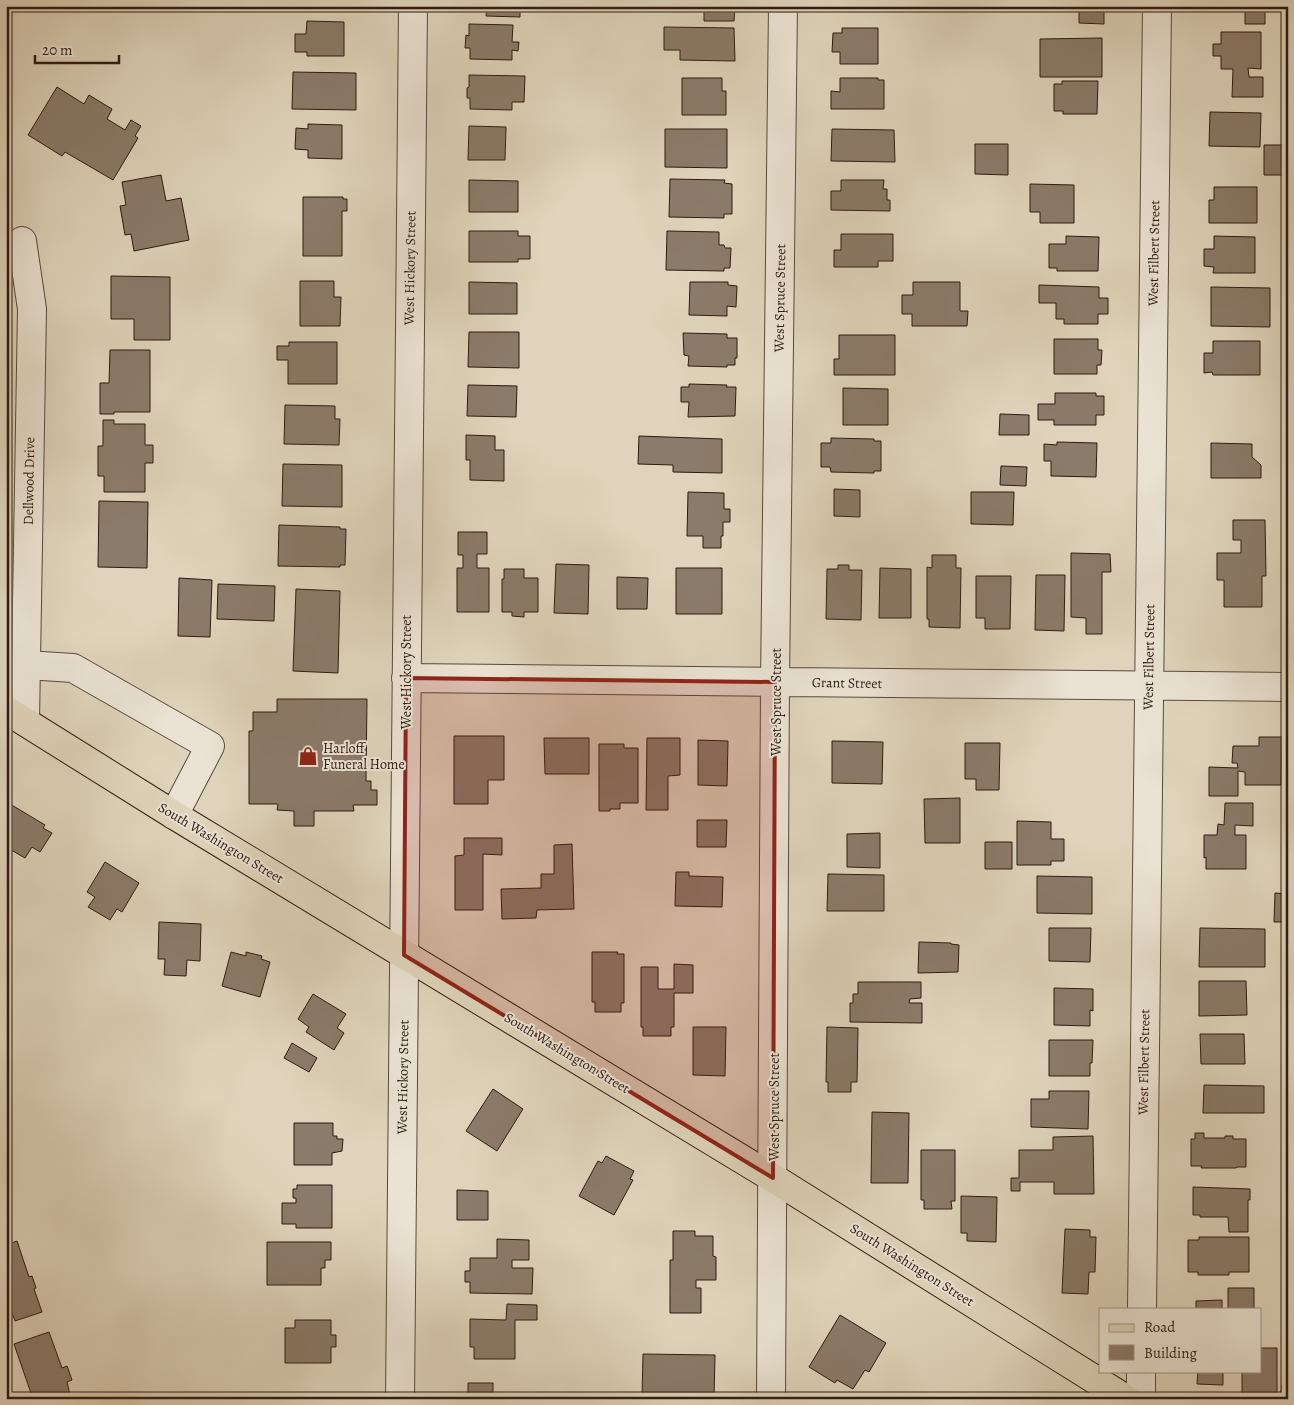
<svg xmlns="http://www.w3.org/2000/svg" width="1294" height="1405" viewBox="0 0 1294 1405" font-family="Alegreya,serif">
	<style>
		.building { fill: #8b7b6a; stroke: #2f1a12 }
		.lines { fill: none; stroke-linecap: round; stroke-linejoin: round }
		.minor-casing { stroke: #5b483c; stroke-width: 30 }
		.major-casing { stroke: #2f1a12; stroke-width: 30 }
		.minor { stroke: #eae3d3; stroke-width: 28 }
		.major { stroke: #dfd4bb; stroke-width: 28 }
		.marked { fill: #8f2418; fill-opacity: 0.2; stroke: #8f2418; stroke-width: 4; stroke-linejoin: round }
		.labels { text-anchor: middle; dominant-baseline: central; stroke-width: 4; stroke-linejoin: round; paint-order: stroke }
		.street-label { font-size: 14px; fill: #2f1a12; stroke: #eae3d3 }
		.poi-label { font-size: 14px; fill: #2f1a12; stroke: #eae3d3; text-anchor: start }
	</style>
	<rect width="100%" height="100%" fill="#dfd4bb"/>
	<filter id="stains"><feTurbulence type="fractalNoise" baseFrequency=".004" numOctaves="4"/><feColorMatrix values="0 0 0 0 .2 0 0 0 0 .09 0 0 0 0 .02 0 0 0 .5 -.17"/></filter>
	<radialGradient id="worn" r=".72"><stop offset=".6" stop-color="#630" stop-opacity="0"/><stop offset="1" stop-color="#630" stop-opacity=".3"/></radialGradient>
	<!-- building -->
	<path class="building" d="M487,6h33v11l-34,-1z
		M704,6h31l-1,15h-30z
		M1064,6h45v5h-5v13l-25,-1v-13l-15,-1z
		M1245,6h20v18h-20z
		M307,21l37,1v34h-37v-4h-12v-18h11z
		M469,24l44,1 -1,17h7l-1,9 -6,-1v10l-42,-1v-11h-5l1,-13 3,1z
		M664,27l70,1 1,33 -55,-1v-10h-16z
		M842,28h36v36h-38v-12h-8l1,-19h9z
		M1221,32h40v37l-13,-1 1,9h14v20h-31l1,-28h-12v-13h-8v-12h8z
		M1102,38v39h-62v-38z
		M293,72l63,1v37l-64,-1z
		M469,75l56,1 -1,26h-12v8l-42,-1v-11h-3v-10l2,-1z
		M682,78h40v13h4v24h-44z
		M840,78h38v2h6v29h-53v-18l9,1z
		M1062,81h36l-1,33h-34v-3h-9v-27h8z
		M57,87l27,17 5,-9 23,14 -5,10 18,11 6,-10 10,6 -6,10 3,2 -25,42 -48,-28 -3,4 -34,-21z
		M1210,112l51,1 -1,34 -51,-1z
		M308,124l34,1v34l-34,-1v-8l-13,-1 1,-21 12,1z
		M469,126l37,1 -1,33h-37z
		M665,129h62v39l-62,-1z
		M832,129l62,1 1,32 -64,-1z
		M975,144h33v31l-33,-1z
		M1264,145h24v30h-24z
		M161,175l5,26 15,-3 8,42 -55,11 -3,-17 -6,1 -5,-29 6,-1 -4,-23z
		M670,179l55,1 -1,3 8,1v30h-8v4l-55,-1z
		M469,180l49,1v31h-49z
		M841,180h43l-1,9h4v11h3v11l-59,-1v-19h10z
		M1030,184l44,1v38h-34v-11h-10z
		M1214,187h43v36h-48v-23h5z
		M303,197h40v2h4v12h-5v45h-39z
		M469,231h49v5h12v23h-12v3h-49z
		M667,231l52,1v13h5l1,3h6l-1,20h-6v3l-58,-1z
		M841,234h52v27h-15v6h-44v-17h7z
		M1066,236l33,1 -1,34h-41v-3h-8v-24h17z
		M1214,236l41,1v36h-42l1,-6 -10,-1v-17h10z
		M111,276l59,1v63h-36v-21h-23z
		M300,281h34v16h7l-1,29h-40z
		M469,282l48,1v31h-48z
		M690,282h38v3l9,1 -1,21 -9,-1v10l-38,-1z
		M913,282h47v29h8l-1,15h-55v-12h-10v-19h11z
		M1039,285l60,2v11h9v16h-10v10h-34v-5h-8v-16h-17z
		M1211,287l59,1v39l-59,-1z
		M469,332h50v36l-51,-1z
		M683,333l44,1v4h10v20h-2v7h-8v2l-39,-1 1,-10 -5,-1z
		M839,335h56v40h-61v-16h5z
		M1054,339h44v11h4l-1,15h-4v9h-43z
		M1213,341h47v34h-47l-1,-3 -8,1v-20h9z
		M289,342h48v42h-49v-24h-11v-14h12z
		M110,350h40v62h-36v2h-14v-31h9z
		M689,384l38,1 -1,2h10l-1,29 -47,1 1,-15h-8v-15h8z
		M468,385l49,1 -1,31 -49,-1z
		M843,388l45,1v36h-45z
		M1055,393h41v3h8v19h-8v10h-42v-5h-16v-16h17z
		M285,405l50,1v13h5l-1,26 -55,-1z
		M1000,414l29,1v20h-30z
		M103,420h11v4h31v21h8v18h-8v29h-41v-16h-6v-30h5z
		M466,435l29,1v14h9v31l-34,-1v-20h-4z
		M639,436l83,3v34l-49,-1v-7l-35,-1z
		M831,438l43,1v2h7v30h-7v2l-43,-1 -1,-5h-9v-24h10z
		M1057,442l40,1 -1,34 -45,-1v-15h-7v-17l13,1z
		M1211,443l41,1v13l9,8v13h-50z
		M283,464l59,1v42l-60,-1z
		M1001,466l26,1 -1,19 -26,-1z
		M834,489l26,1v27l-26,-1z
		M688,492l36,1v16h6v13h-7v14h-2v12h-18v-12h-16z
		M971,492h43l-1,33 -42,-1z
		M99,501l49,1 -1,66 -49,-1z
		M1233,520h32l1,56h-4v31h-38v-27h-7v-27h24v-13h-8z
		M279,525l61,2v2h6l-1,36h-5v2l-62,-1z
		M458,532h29v22h-10v14h12v44h-32v-44h6v-13h-5z
		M1071,553l39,1 1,18h-9v62h-16v-16l-15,-1z
		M932,555h24v13h5l-1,60 -31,-1v-8h-2v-52l5,1z
		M556,564l33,1 -1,49 -34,-1z
		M838,565h11v5h13l-1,50 -35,-1 1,-50h11z
		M676,568h46v46h-46z
		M880,568l31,1v49h-32z
		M504,569h20v9h14v34h-14v5l-12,-1v-4h-10v-33h2z
		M1036,575h29l-1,56 -29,-1z
		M976,576h35l-1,53h-25v-11h-9z
		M617,577l31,1 -1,31h-30z
		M179,578l33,2 -2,57 -32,-1z
		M218,584l57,2 -1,35 -57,-2z
		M296,589l44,2 -2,82 -45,-2z
		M277,699h90l-1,82h5v9h6v15h-24l1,6h-40v15h-20v-15l-17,-1 1,-6h-29v-73h4v-19h24z
		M454,736h50v44h-16v24h-34z
		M1259,737h23l-1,48h-36v-13l-7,-1v25h-29v-29l29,1 -1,-5h-5l1,-17h26z
		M544,738h45v36h-44z
		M647,738h33v37l-12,1v34h-22z
		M698,740l30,1 -1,45 -29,-1z
		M832,741l51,1 -1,42 -50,-1z
		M965,743h35l-1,47h-23v-11h-11z
		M599,744h25v4h14v55h-18v6h-10v2h-11z
		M960,798v45h-35l-1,-44z
		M1225,803h28v23l-18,-1v10h11v34h-40v-12l-2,1v-23h13l1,-11 6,1z
		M10,804l35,21 -2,3 9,5 -12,19 -8,-5 -7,11 -19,-11v-37z
		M697,820h30l-1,27h-29z
		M1017,821l34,1v17h13v22h-13v4h-34z
		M880,833v35l-33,-1v-33z
		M464,838h38v17l-19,-1v56h-28v-54l9,-1z
		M985,842h27v27h-27z
		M572,844l2,65 -37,1 -1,8 -34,1 -1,-30 40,-1v-14h13v-29z
		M105,862l34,21 -17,29 -5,-3 -7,11 -22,-13 7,-10 -8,-5z
		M676,872h13v4l34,1 -1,30 -47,-1z
		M828,874l56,1v36h-57z
		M1037,876l55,1v37l-55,-1z
		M1275,893l13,1v28h-14z
		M159,922l42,2 -1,37 -13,-1 -1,16 -22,-1 1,-16h-7z
		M1049,928h42l-1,34 -41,-1z
		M1200,928l65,1v38h-66z
		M919,942l32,1v1l8,1 -1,27 -40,1z
		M231,952l15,4v-4l16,4 -1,3 9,3 -10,35 -38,-11z
		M592,952h26l-1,2h7v49h-3v9h-26v-10h-3z
		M674,964l19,1v28h-19v34h-3v9h-28v-9h-2v-60h17v22h16z
		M1199,981h47l1,34 -48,1z
		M858,982h63v16l-11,1 -1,4h13v20l-72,-1v-19h3v-9h5z
		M1054,988l39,1v22l-3,-1v16l-36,-1z
		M313,994l33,20 -9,14 7,5 -10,17 -28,-18 3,-5 -11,-8z
		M693,1027h33l-1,49 -32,-1z
		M827,1027l31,1 -1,54h-6v10h-23v-10h-2z
		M1200,1034h44l1,30h-44z
		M1049,1040h44l-1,23h-2v13h-41z
		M292,1043l25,15 -8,14 -25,-14z
		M1204,1085l60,1v27h-61z
		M493,1089l30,20 -26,42 -31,-20z
		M1049,1091h40l-1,38 -57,-2v-28h18z
		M872,1112l37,1 -1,70h-37z
		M294,1123h39v13h4v3h6l-1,12 -10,2v12h-38z
		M1195,1133h9v5h21v-2h8v3h13v28h-9l-1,1h-35l1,-2h-11v-27h4z
		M1093,1136l1,58h-40v-12h-34v9h-9v-13h8v-28h34v-13z
		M921,1150h34v51h-4l1,8h-28v-9h-3z
		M606,1156l28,15 -4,8 3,1 -19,35 -35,-19 19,-35 4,2z
		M297,1185h35v43h-36v-4h-14v-21h14v-5h-3v-9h4z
		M1193,1187l57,2v11h-2v32h-19l-1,-15h-28v-2h-7z
		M457,1190l31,1v29h-31z
		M961,1196l36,1 -1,45 -29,-1v-8h-6z
		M7,1198l4,13 -4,2 1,2 -2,1z
		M1065,1229l25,1v7h6l-1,35h-6l-1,22 -26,-1z
		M673,1231h22v5h18v20l3,1v23h-20v8h5v25h-31v-53h3z
		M1199,1237h50v35h-20v3h-31v-3h-10v-32h11z
		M497,1239l32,1v20h-17v8h21l-1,26 -62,-1v-11h-5v-11h5v-13h27z
		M17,1241l12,36 3,-1 4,12 -2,1 8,23 -27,9 -9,-24v-52z
		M267,1242h64v18h-6v8h-4v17h-54z
		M1228,1288h26v21h-26z
		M1222,1300v9h-26v-8z
		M507,1304l30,1v15h-22v39h-41v-12h-4v-28l36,1z
		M840,1315l46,28 -17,29 -4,-2 -12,19 -16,-9 -2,3 -26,-16z
		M295,1320h36v15h5v12h-5v16h-46v-35h10z
		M49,1332l13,36 5,-2 5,14 -5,2 4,17h-38l-19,-55z
		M1260,1348h17v51h-35v-28h18z
		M643,1354l72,1 -1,43 -72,-1z
		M1286,1363l2,1v35h-8l4,-28h1z
		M1198,1371h25v14l-26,-1z
		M468,1383h25v16h-25z"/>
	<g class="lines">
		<!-- minor casing -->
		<g class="minor-casing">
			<path id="minor" d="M22,241l10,68 -7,412
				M26,665l47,3 137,78 -36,69
				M406,678l882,9
				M1142,1309l15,-1303
				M400,1399l13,-1393
				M771,1399l4,-717 8,-676
				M1141,1399v-28"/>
		</g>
		<!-- major casing -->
		<g class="major-casing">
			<path id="major" d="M6,710l168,105 599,363 353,221"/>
		</g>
		<!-- minor -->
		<use href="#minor" class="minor"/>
		<!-- major -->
		<use href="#major" class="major"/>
	</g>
	<!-- marked area -->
	<path class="marked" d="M406,678l369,4 -2,496 -369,-223z"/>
	<!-- icons -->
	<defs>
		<g id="shop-bare" transform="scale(1.5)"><path d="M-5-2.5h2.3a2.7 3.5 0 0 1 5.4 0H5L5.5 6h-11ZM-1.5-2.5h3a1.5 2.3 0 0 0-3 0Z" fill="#8f2418" stroke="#eae3d3" stroke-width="2.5" paint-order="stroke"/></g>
	</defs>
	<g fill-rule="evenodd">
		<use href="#shop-bare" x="308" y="756"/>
	</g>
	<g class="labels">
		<!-- street labels -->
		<g class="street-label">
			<text transform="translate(1154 253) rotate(-89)">West Filbert Street</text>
			<text transform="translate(410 268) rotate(-89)">West Hickory Street</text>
			<text transform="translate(780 298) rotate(-89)">West Spruce Street</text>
			<text transform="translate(29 481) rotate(-89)">Dellwood Drive</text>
			<text transform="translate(1149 657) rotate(-89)">West Filbert Street</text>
			<text transform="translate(406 672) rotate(-90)">West Hickory Street</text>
			<text transform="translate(847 683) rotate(1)">Grant Street</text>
			<text transform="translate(776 702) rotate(-90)">West Spruce Street</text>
			<text transform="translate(221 843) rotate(31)">South Washington Street</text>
			<text transform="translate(567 1053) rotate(31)">South Washington Street</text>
			<text transform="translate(1144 1062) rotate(-89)">West Filbert Street</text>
			<text transform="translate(403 1077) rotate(-89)">West Hickory Street</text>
			<text transform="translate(774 1107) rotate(-90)">West Spruce Street</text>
			<text transform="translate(912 1265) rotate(32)">South Washington Street</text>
		</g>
		<!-- poi labels -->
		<g class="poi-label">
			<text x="323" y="748">Harloff<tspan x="323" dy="16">Funeral Home</tspan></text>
		</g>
	</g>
	<!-- margin -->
	<rect width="1294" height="1405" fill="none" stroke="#dfd4bb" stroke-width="25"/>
	<rect x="8" y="8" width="1279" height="1390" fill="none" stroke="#2f1a12" stroke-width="2.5"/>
	<rect x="12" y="12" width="1269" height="1380" fill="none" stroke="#2f1a12"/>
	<!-- legend -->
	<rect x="1099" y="1308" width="162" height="65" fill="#eae3d3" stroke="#9f9386"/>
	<rect x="1109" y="1324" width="25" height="8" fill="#dfd4bb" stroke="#9f9386"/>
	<text x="1144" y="1332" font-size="15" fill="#2f1a12">Road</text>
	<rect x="1109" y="1345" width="25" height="15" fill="#8b7b6a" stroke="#9f9386"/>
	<text x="1144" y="1358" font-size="15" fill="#2f1a12">Building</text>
	<!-- scale -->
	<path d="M35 55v8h84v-8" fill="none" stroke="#2f1a12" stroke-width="2.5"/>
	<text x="42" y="55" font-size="15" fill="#2f1a12" stroke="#eae3d3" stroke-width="4" paint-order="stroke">20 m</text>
	<rect width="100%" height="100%" filter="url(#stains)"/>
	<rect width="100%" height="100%" fill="url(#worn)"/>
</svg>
